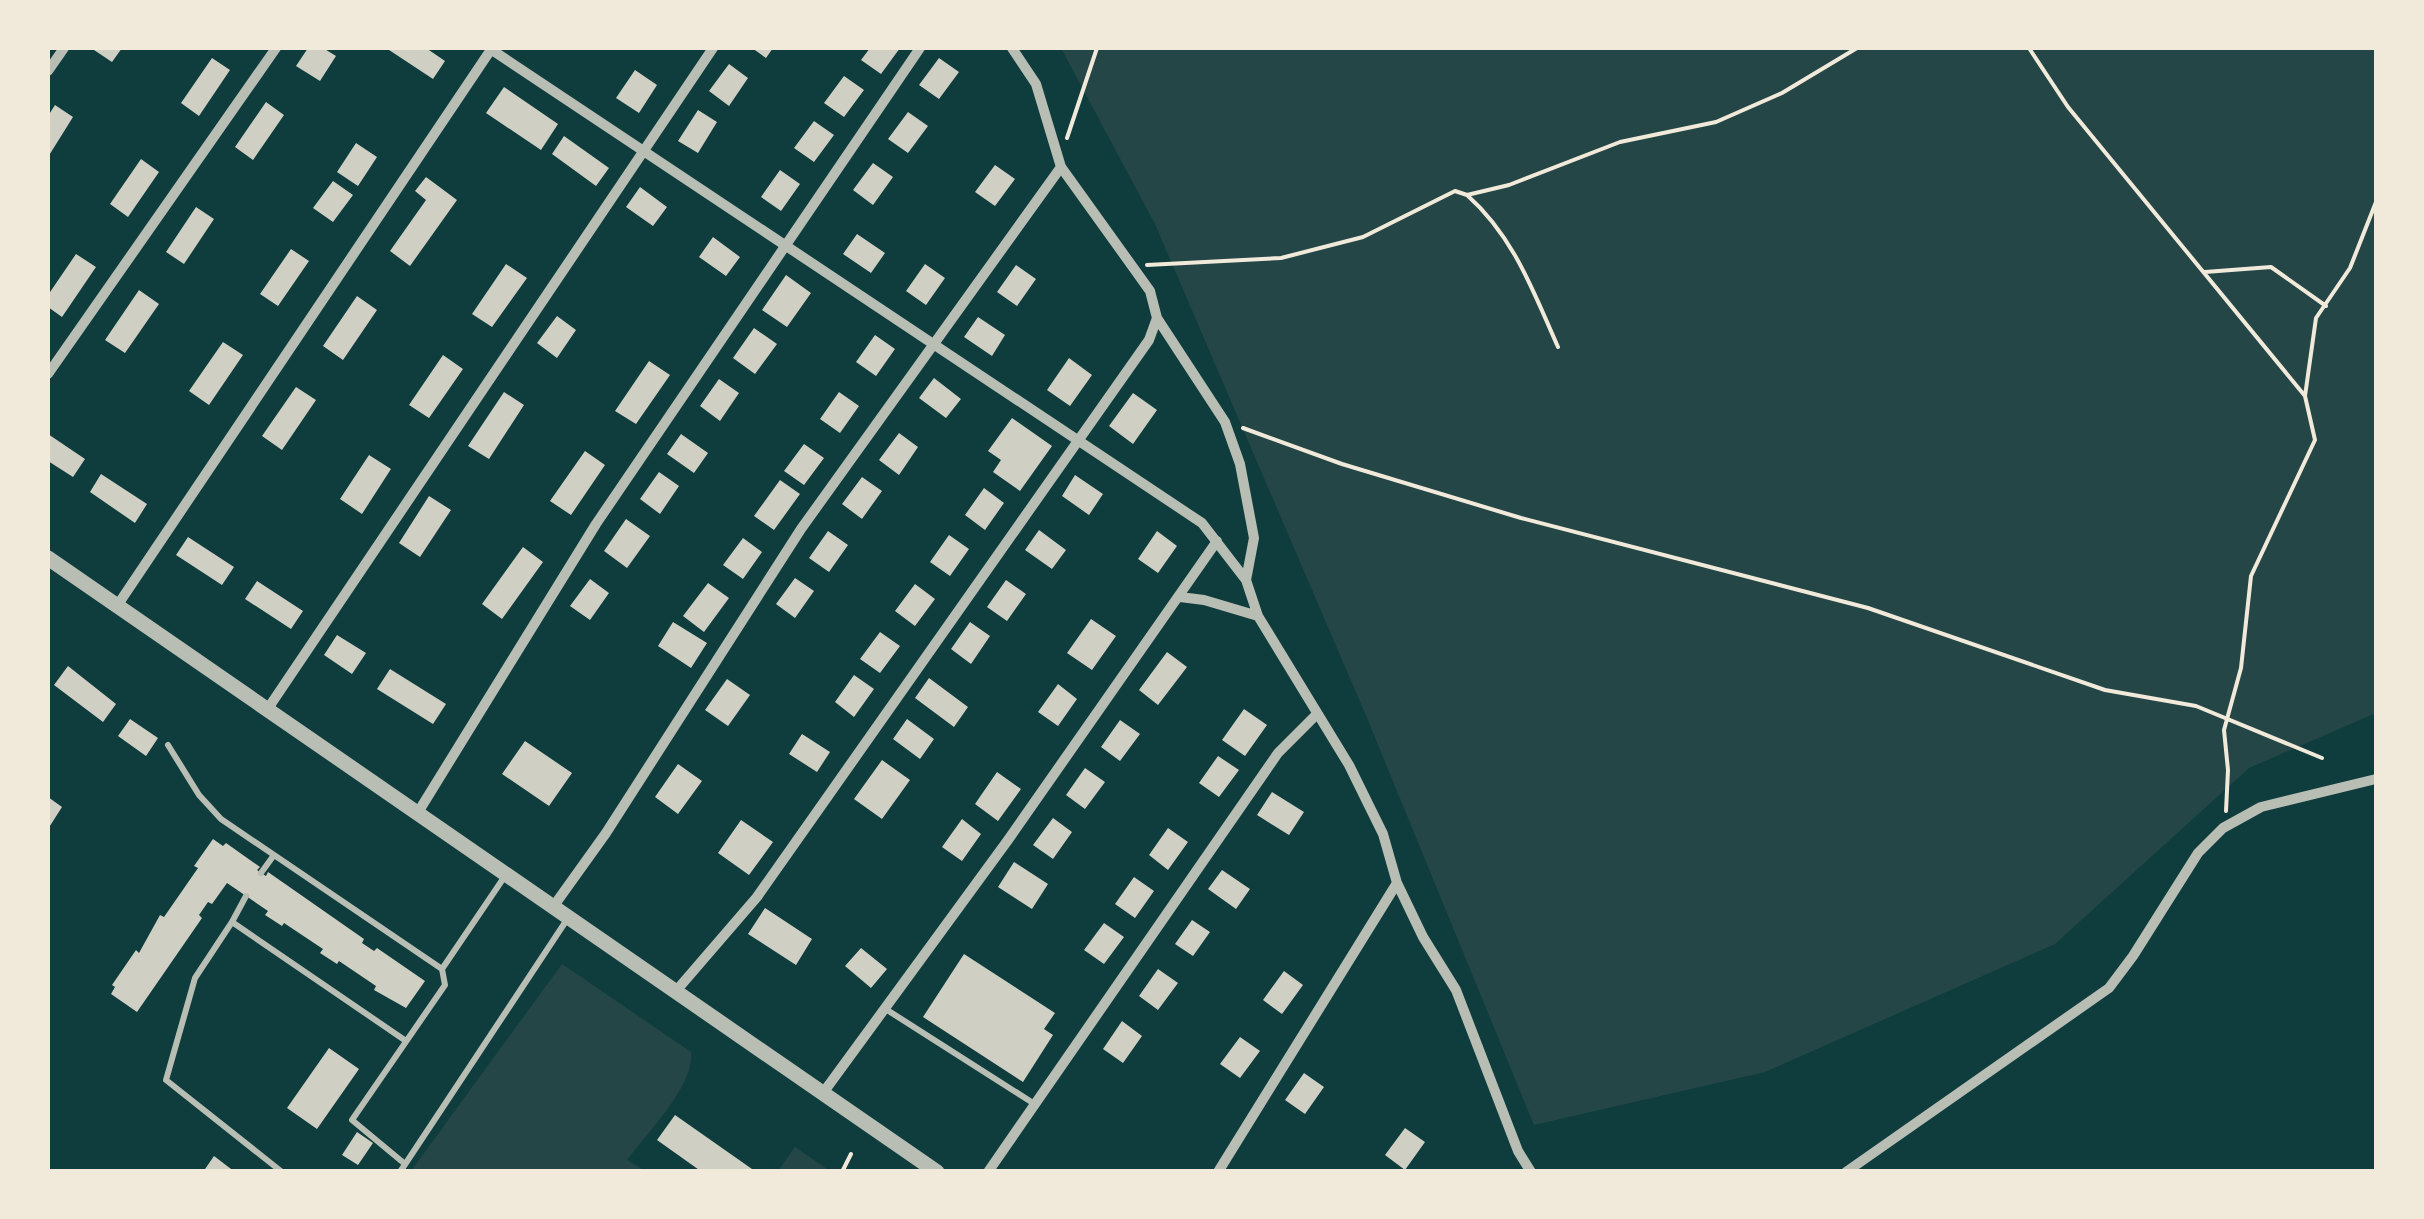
<svg xmlns="http://www.w3.org/2000/svg" width="2424" height="1219" viewBox="0 0 2424 1219" font-family="'Work Sans',sans-serif">
	<style>
		.green { fill: #244646 }
		.building { fill: #cfcfc3 }
		.lines { fill: none; stroke-linecap: round; stroke-linejoin: round }
		.path { stroke: #f1e9da; stroke-width: 4 }
		.service { stroke: #b8beb3; stroke-width: 6 }
		.minor { stroke: #b8beb3; stroke-width: 10 }
		.tertiary { stroke: #b8beb3; stroke-width: 15 }
	</style>
	<rect width="100%" height="100%" fill="#0f3d3e"/>
	<!-- green -->
	<path class="green" d="M1061,48h1315v665l-127,55 -194,176 -290,128 -231,53 -167,-407 -212,-494z
		M562,964l129,88c4,33 -44,81 -64,108l18,11h-234z
		M795,1147l35,24h-52z"/>
	<!-- building -->
	<path class="building" d="M91,48h31l-10,14z
		M308,48h15l13,8 -16,25 -24,-15z
		M386,48h40l19,13 -12,18z
		M752,48h21l-7,10z
		M870,48h30l-19,26 -20,-14z
		M212,58l18,12 -31,46 -18,-13z
		M939,58l20,14 -20,27 -20,-14z
		M729,64l19,14 -19,28 -20,-15z
		M635,70l22,15 -18,28 -23,-15z
		M844,76l20,14 -20,27 -20,-14z
		M504,87l54,37 -17,26 -55,-37z
		M266,102l18,13 -31,45 -18,-13z
		M55,105l18,12 -25,40v-41z
		M698,110l19,12 -19,31 -20,-12z
		M908,112l20,14 -20,27 -20,-14z
		M814,121l20,14 -20,27 -20,-14z
		M564,136l45,32 -13,18 -44,-32z
		M356,143l21,14 -19,29 -21,-14z
		M141,159l18,13 -31,45 -18,-13z
		M873,163l20,14 -20,28 -20,-15z
		M995,165l20,14 -20,27 -20,-14z
		M780,170l20,14 -19,27 -20,-14z
		M426,177l31,23 -47,66 -20,-15 36,-51 -11,-9z
		M333,181l20,14 -20,27 -20,-14z
		M640,187l27,20 -14,19 -27,-19z
		M196,207l18,12 -30,45 -18,-12z
		M857,234l28,19 -14,20 -28,-19z
		M713,237l27,20 -14,19 -27,-19z
		M291,249l18,12 -31,45 -18,-12z
		M76,254l20,13 -34,50 -14,-10v-12z
		M506,264l21,14 -35,49 -20,-13z
		M925,264l20,14 -19,27 -20,-14z
		M1016,265l20,14 -19,27 -20,-14z
		M786,275l25,18 -24,34 -25,-17z
		M139,290l20,14 -34,49 -20,-13z
		M357,296l20,14 -34,50 -20,-14z
		M557,316l19,14 -19,28 -20,-15z
		M978,317l27,18 -13,21 -28,-19z
		M754,328l23,16 -22,30 -22,-16z
		M875,335l20,14 -19,27 -20,-14z
		M223,342l20,13 -34,50 -20,-14z
		M443,355l20,14 -34,49 -20,-13z
		M1069,358l23,17 -22,31 -23,-16z
		M649,361l21,14 -34,49 -21,-13z
		M934,378l27,21 -15,19 -27,-20z
		M719,379l20,14 -19,28 -20,-15z
		M296,387l20,13 -34,50 -20,-14z
		M504,392l20,13 -35,54 -21,-13z
		M839,392l20,14 -19,27 -20,-14z
		M1133,393l24,17 -24,34 -24,-18z
		M1012,418l40,28 -32,45 -27,-19 8,-12 -13,-9z
		M899,433l19,14 -19,28 -20,-15z
		M48,434l37,25 -12,18 -25,-16z
		M681,434l27,19 -14,20 -27,-19z
		M804,444l20,14 -20,27 -20,-14z
		M585,451l20,14 -34,50 -21,-14z
		M369,455l22,14 -29,45 -22,-15z
		M659,472l20,14 -19,28 -20,-15z
		M101,474l46,30 -12,19 -45,-31z
		M1075,475l28,19 -14,21 -27,-19z
		M862,477l20,14 -20,28 -20,-15z
		M780,480l20,14 -26,36 -20,-14z
		M984,488l20,15 -19,27 -20,-15z
		M429,496l22,14 -31,47 -21,-14z
		M626,519l24,17 -23,32 -23,-17z
		M1039,530l27,20 -14,19 -27,-19z
		M828,531l20,14 -19,27 -20,-14z
		M1157,531l20,15 -19,27 -20,-14z
		M949,535l20,14 -19,27 -20,-14z
		M188,537l46,30 -12,18 -46,-30z
		M743,538l19,14 -19,27 -20,-14z
		M523,547l20,15 -41,57 -20,-15z
		M795,578l19,13 -19,27 -19,-14z
		M590,579l19,14 -19,27 -20,-14z
		M1006,580l20,14 -19,27 -20,-14z
		M257,581l46,30 -12,18 -46,-30z
		M708,583l21,15 -25,34 -21,-16z
		M915,584l20,15 -20,27 -20,-15z
		M1091,619l25,17 -24,34 -25,-17z
		M673,622l34,21 -16,25 -33,-22z
		M970,622l20,14 -19,28 -20,-15z
		M880,632l20,14 -20,27 -20,-14z
		M337,635l29,18 -14,21 -28,-19z
		M1167,652l20,15 -29,38 -19,-15z
		M68,666l48,38 -13,18 -49,-37z
		M390,669l56,35 -13,20 -56,-35z
		M854,675l20,14 -20,28 -19,-15z
		M929,678l39,29 -14,20 -39,-29z
		M727,679l23,16 -22,31 -23,-16z
		M1058,684l19,15 -19,27 -20,-14z
		M1244,709l23,16 -22,31 -23,-16z
		M130,719l28,19 -12,18 -28,-20z
		M907,719l27,20 -14,20 -27,-20z
		M1120,720l20,14 -20,27 -19,-14z
		M802,734l28,18 -13,20 -28,-18z
		M525,741l47,32 -23,33 -47,-32z
		M1218,756l21,14 -20,27 -20,-14z
		M882,760l28,20 -28,39 -28,-20z
		M678,764l24,17 -24,33 -23,-17z
		M1085,768l20,14 -20,27 -19,-14z
		M997,772l24,17 -23,32 -23,-17z
		M1272,792l32,20 -15,23 -32,-20z
		M48,797l14,10 -14,22z
		M1053,818l19,14 -19,27 -20,-14z
		M962,819l19,15 -19,27 -20,-14z
		M741,820l32,22 -24,33 -31,-22z
		M1168,828l20,14 -20,28 -19,-15z
		M213,839l10,7 3,-3 34,24 -3,3 4,3 5,3 2,-4 96,67 -2,4 12,8 3,-3 48,33 -19,27 -32,-18 2,-4 -37,-25 -2,3 -17,-11 3,-4 -39,-26 -2,3 -17,-11 3,-4 -41,-28 -15,21 -4,-2 -9,13 3,3 -65,94 -26,-18 4,-7 -3,-2 24,-35 3,3 21,-38 4,2 34,-49 -4,-2z
		M1014,862l34,22 -16,25 -34,-22z
		M1222,870l28,19 -14,20 -28,-20z
		M1134,877l20,14 -19,27 -20,-14z
		M765,908l47,31 -16,26 -48,-31z
		M1192,920l18,12 -17,24 -18,-12z
		M1104,923l20,14 -20,27 -20,-14z
		M861,948l26,21 -16,19 -26,-22z
		M964,954l91,59 -11,16 9,6 -30,47 -100,-65z
		M1158,969l20,14 -20,27 -19,-14z
		M1284,971l19,14 -21,29 -19,-14z
		M1122,1021l20,15 -19,27 -20,-14z
		M1240,1037l20,14 -20,27 -20,-14z
		M329,1048l30,21 -42,60 -30,-21z
		M1304,1073l20,14 -19,27 -20,-14z
		M675,1115l77,54 -2,3h-48l-45,-32z
		M1405,1128l20,14 -20,28 -20,-15z
		M357,1132l16,11 -15,22 -16,-10z
		M214,1156l21,16h-32z"/>
	<g class="lines">
		<!-- path -->
		<path class="path" d="M2029,48l39,59 237,289
			M1067,138l30,-90
			M1467,195c47,42 66,96 91,152
			M1147,265l134,-7 82,-21 92,-46 12,4 42,-10 111,-43 96,-20 66,-29 75,-45
			M2205,272l66,-5 55,39
			M1243,428l99,36 179,54 347,90 237,82 91,16 126,52
			M2226,811l2,-41 -4,-40 17,-62 10,-92 64,-136 -10,-44 11,-78 34,-50 26,-66
			M842,1172l9,-18"/>
		<!-- service -->
		<path class="service" d="M168,745l31,50 22,24 221,150 3,16 -93,135 53,44
			M261,873l13,-18
			M232,922l14,-26
			M442,969l63,-93
			M884,1008l149,95
			M282,1172l-116,-92 29,-102 37,-56 174,119
			M400,1172l168,-254"/>
		<!-- minor -->
		<path class="minor" d="M489,48l713,475 44,57
			M1012,48l24,36 25,83 89,124 7,27 68,104 15,42 14,74 -8,42 12,36 91,149 34,69 14,49 26,54 33,53 62,161 13,21
			M48,71l16,-23
			M48,374l228,-326
			M1180,597l24,3 54,16
			M117,606l375,-558
			M267,710l446,-662
			M417,814l179,-290 324,-476
			M553,907l53,-74 195,-304 260,-362
			M676,991l81,-94 392,-557 8,-22
			M823,1093l185,-253 209,-299
			M988,1172l290,-419 39,-39
			M1218,1172l179,-289
			M1846,1172l263,-184 24,-32 65,-103 25,-25 38,-21 115,-28"/>
		<!-- tertiary -->
		<path class="tertiary" d="M48,558l889,614"/>
	</g>
	<!-- border -->
	<rect width="2424" height="1219" fill="none" stroke="#f1e9da" stroke-width="100"/>
</svg>
